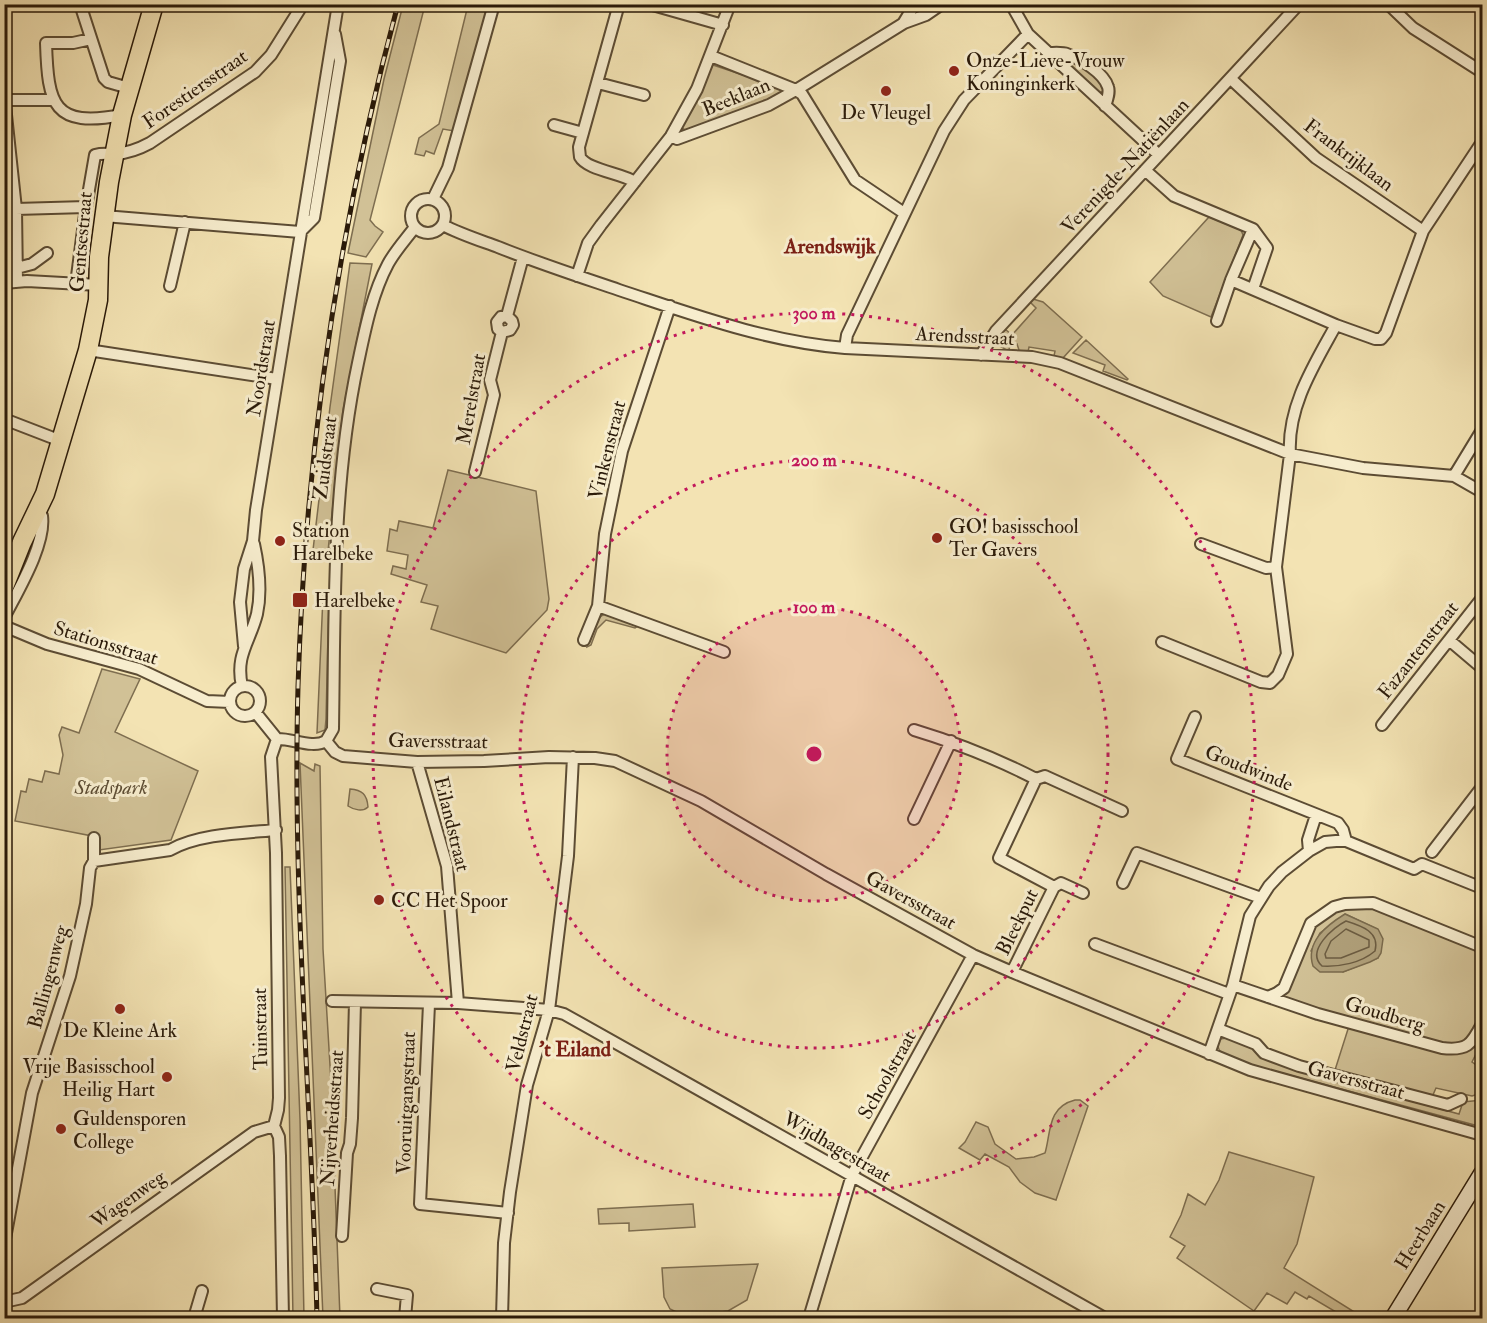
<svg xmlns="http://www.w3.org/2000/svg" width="1487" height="1323" viewBox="0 0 1487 1323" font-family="'IM FELL Double Pica',serif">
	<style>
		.green { fill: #d1c196; stroke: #7e6e50; stroke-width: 1.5; fill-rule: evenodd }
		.water { fill: #af9f79; stroke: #7a6a4c; stroke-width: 1.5 }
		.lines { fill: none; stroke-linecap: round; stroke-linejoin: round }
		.shore { stroke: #6c5c41; stroke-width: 1.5 }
		.street-casing { stroke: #5c4c34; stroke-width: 14 }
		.secondary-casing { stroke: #2a1a09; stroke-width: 18 }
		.primary-casing { stroke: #2a1a09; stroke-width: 21 }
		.street { stroke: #f7edce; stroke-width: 10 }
		.secondary { stroke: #f7edce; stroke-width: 15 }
		.primary { stroke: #f3e3b3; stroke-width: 18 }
		.rail-casing { stroke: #2a1a09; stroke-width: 5 }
		.rail { stroke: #f7edce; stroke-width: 3; stroke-dasharray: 9; stroke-linecap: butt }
		.ring { fill: none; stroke: #c2185b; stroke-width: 3; stroke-dasharray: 3 6 }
		.poi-dot { fill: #8f2418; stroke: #f7edce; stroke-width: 2 }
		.labels { text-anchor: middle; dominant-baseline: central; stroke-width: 6; stroke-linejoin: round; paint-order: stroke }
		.poi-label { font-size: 20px; fill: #2a1a09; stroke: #f7edce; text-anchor: start }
		.street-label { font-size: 20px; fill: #2a1a09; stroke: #f7edce }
		.park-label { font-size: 20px; font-style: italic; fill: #5c4c33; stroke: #f7edce }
		.neighbourhood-label { font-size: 21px; font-weight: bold; fill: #7a1f14; stroke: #f7edce }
		.centre { fill: #c2185b; stroke: #f7edce; stroke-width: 3 }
		.ring-label { font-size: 18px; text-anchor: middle; font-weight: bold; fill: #c2185b; stroke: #f7edce; stroke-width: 6; stroke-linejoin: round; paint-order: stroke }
	</style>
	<rect width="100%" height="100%" fill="#f3e3b3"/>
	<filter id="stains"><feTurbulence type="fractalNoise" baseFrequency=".00333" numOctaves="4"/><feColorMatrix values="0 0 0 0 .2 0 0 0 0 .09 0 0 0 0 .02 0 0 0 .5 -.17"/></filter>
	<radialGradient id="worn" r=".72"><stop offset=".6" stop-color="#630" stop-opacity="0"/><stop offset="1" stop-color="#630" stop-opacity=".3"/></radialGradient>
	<!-- green -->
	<path class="green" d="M403,5h22l-55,215 5,6 8,6 -17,25 -18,-4 36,-174z
		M468,5h21l-35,126 -11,-2 -9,25 -8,-3 -2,5 -9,-2 4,-16 20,-14z
		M1063,56l21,11 20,19v5l-6,2 -37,-34z
		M713,65l69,23v6l-15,8 -79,30 -7,-5z
		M1209,217l32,13 2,5 -32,82 -48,-21 -13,-14z
		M350,263l22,1 -29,146 -15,141 -15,-1 17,-143z
		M1033,299l10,3 39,35 -20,22 -8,-3 1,-5 -26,-4 -1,5 -10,-1 1,-1 -2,-6 -7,3 -2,4 -8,-5 -1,-9 6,-8 7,6 24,-27 -6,-6z
		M1086,340l42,39 -1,1 -24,-9 2,-6 -32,-12z
		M448,470l88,21 13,108 -2,11 -41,43 -75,-24 7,-23 -17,-4 6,-17 -36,-11 2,-8 13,3 2,-14 -21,-4 3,-22 7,2 2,-10 34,7z
		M326,592h3l-3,127 -1,11 -8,3 6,-137h2z
		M608,613l33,11 -6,4 -29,-8 -9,9 -6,16 -4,2c2,-12 7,-31 21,-34z
		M102,669l38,10 -25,53 83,39 -27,69 -72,10 -2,-13 -82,-16 6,-30 5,1 3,-13 13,3 3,-11 14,3 4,-19 -4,-20 3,-8 17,6z
		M300,763l14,8 1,-7 5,2 3,183 8,133 9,236h-17z
		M350,789c12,1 17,5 18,18 -5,5 -14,3 -20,-1z
		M285,867h5l10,252 4,199h-11z
		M1340,908h33l109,45v65l-15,24 -23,4 -109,-31 -57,-18 39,-75zM1345,914l32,15 1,29 -35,14 -32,-21 9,-18z
		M1349,1026l92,26 41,-20v10l-10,20 10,7v24l-10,3 -36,-8 -4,9 -97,-27z
		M1227,1038l28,9 58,27 146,40 4,-12 19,-2v27l-237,-64 -24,-10c-3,-5 -5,-8 -1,-14z
		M1075,1100h5l8,6 -32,94 -21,-7 -15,-11 -11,-15 -24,-13 -5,6 -21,-12 6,-6 11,-20 12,5 7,17 21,15 18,-2 11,-4c6,-20 2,-46 30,-53z
		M1229,1152l85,25 -17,67 -13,24 80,50h-18l-37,-22 -2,3 -12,-7 -8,12 -20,-11 -13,18 -77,-53 8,-12 -15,-9 11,-22 7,-21 17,11 14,-25z
		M693,1204l2,23 -66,4v-8l-30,1 -1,-15z
		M758,1264l-11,36 -19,11 -22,3 -8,4h-9l-19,-9 -6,-12 -2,-29z"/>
	<!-- water -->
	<path class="water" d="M1345,914l33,15 5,10 -2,14 -3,5 -8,4 -27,10h-23l-7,-6c-8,-24 14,-41 32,-52z"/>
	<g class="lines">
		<!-- shore -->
		<path class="shore" d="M1346,921c16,5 34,11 29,30 -14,12 -35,16 -53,15 -17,-15 12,-39 24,-45z
			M1346,929l23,11v7l-28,11h-15l-1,-4 6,-13z"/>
		<!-- street casing -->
		<g class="street-casing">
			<path id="street" d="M80,4l24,74 4,4 21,6
				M619,4l-40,143c0,1 1,10 1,10 7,13 42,16 55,25
				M649,4l74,21
				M1011,4l17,30 131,121
				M1388,4l25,24 69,44
				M904,22l11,-18
				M91,39l-18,4h-27c2,62 7,85 76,72
				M1048,53c6,0 14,-1 19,1 14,5 37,19 41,33 2,6 -1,13 -3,19
				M1231,79l85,79 107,73
				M598,83l46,12
				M4,96l12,113 1,73
				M5,100h48
				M554,125l29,8
				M671,136l6,3 92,-34 27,-15 -85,-34
				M1145,170l29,26 79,33 14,19 -14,41
				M433,199l15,-31 46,-164
				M411 216a17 17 0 1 1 34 0a17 17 0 1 1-34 0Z
				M16,209l70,-2
				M904,213l-49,-33 -53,-86 -6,-4 108,-67 22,-8 16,-11
				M104,216l196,16
				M443,225c17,9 36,15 55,22 40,16 80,29 121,43 73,24 148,52 226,58l187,9 28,6 230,91 73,14 91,8 28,16
				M300,232l14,-14 26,-157 -5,-27
				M17,268l15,-4 15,-11
				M577,276l11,-33 13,-18 70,-89 26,-47 33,-85
				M1231,280l105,45 39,14h6l5,-6 37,-102 59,-89
				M4,283l23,-2 72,4
				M76,284l10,-77 9,-52c7,-2 13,-1 20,-1 13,-1 24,-5 35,-11l105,-71 16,-17 32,-51
				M170,286l15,-64
				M670,306l-48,145 -17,83 -7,72 126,46
				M507,316l16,-59
				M1217,321l14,-41 22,-51
				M502,332l-4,-3 -1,-7 4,-5 6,-1
				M502,332l8,-2 3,-5 -1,-4 -5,-5
				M845,348l2,-13 97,-204 20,-31 64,-66
				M88,350l189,29
				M981,355l15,-24 303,-327
				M4,419l57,22
				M475,472l19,-77 -4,-15 12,-48
				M1454,476l28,-46
				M1201,544l65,24 10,-1
				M4,618c13,-26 42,-73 38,-102l-8,-6
				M4,626l43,18 92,25 68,32 23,1
				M584,640l14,-34
				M1449,640l33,28
				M1162,642l99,40 9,1 8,-8 9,-21 -11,-87 14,-113c-3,-47 24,-89 46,-129
				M244,646l-4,-44 4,-33 9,-28 3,-31 82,-506
				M230 701a15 15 0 1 1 30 0a15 15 0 1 1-30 0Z
				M242,686c-7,-31 8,-44 15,-72 5,-23 2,-47 -3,-70
				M256,713l21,26
				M1195,717l-18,42 161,64 5,7 3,11
				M1382,725l100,-127
				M914,730c43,13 83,29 122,49
				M277,739l-6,18 5,96 3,245 -1,12 -4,16 5,11 1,19 3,162
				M277,739c14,-1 36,10 49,2
				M326,741l9,11 8,4 74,6 67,-1 65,-4 46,1 20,3 86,40 125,73 147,81 39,17 238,98 232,65
				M326,741l7,-12c2,-123 -1,-244 25,-366 7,-33 14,-69 30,-99 7,-13 18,-25 27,-37
				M417,762l30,104 11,137
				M914,819l37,-78
				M94,838v23
				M1309,851l-1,-11 8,-25
				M1432,852l50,-65
				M1123,883l14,-30 124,45
				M1054,887l7,-4 22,10
				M1095,944l134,50
				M1012,972l42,-85 -55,-29 37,-79 9,-3 77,35
				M1233,985l85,29 124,34c25,3 29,-3 40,-24
				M1268,997l9,-4 7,-5 27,-65 23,-16 11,-3 28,-1 109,44
				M332,1001l126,2 91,7 15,4 541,304
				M429,1004l-9,200 88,9
				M1218,1029l38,15 8,9 35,13 149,39 13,-6
				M1209,1054l24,-69 17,-69 19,-30 13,-14 27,-21 16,-9 11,-1h10l68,28 8,-5 60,24
				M342,1236l5,-83 3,-9 2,-26 3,-116
				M4,1244l28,-151 38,-117 16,-72 4,-36 4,-7 76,-11c28,-16 73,-17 106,-20
				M377,1289l30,6 -2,23
				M4,1302l18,-4 232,-166 20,-6
				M194,1318l8,-27
				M502,1318l2,-75 6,-51 17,-107 22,-75 19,-154 5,-99
				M809,1318l43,-143 121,-220"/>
		</g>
		<!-- secondary casing -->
		<g class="secondary-casing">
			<path id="secondary" d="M1393,1318l89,-145"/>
		</g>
		<!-- primary casing -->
		<g class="primary-casing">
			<path id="primary" d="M4,587l18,-45 23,-48 43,-144 10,-50 1,-43 10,-75 13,-67 32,-111"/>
		</g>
		<!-- street -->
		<use href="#street" class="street"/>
		<!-- secondary -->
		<use href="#secondary" class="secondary"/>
		<!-- primary -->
		<use href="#primary" class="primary"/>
		<!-- rail casing -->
		<g class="rail-casing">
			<path id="rail" d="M317,1318c-5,-210 -25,-420 -19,-631 7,-230 40,-460 100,-683"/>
		</g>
		<!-- rail -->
		<use href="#rail" class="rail"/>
	</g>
	<!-- distance rings -->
	<circle cx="814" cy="754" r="147" fill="#c2185b" fill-opacity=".12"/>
	<g class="ring">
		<circle cx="814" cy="754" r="147"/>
		<circle cx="814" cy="754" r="294"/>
		<circle cx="814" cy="754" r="441"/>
	</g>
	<!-- markers -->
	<g class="poi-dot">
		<circle cx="954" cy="71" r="6"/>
		<circle cx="886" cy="91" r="6"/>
		<circle cx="937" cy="538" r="6"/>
		<circle cx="280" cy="541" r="6"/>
		<rect x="292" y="592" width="16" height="16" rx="3"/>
		<circle cx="379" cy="900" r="6"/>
		<circle cx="120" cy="1009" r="6"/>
		<circle cx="167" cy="1077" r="6"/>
		<circle cx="61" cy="1129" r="6"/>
	</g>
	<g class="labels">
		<!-- poi labels -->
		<g class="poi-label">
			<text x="966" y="60">Onze-Lieve-Vrouw<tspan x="966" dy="23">Koninginkerk</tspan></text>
			<text x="886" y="112" text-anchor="middle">De Vleugel</text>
			<text x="949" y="526">GO! basisschool<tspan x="949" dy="23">Ter Gavers</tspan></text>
			<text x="292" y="530">Station<tspan x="292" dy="23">Harelbeke</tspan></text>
			<text x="314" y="600">Harelbeke</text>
			<text x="391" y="900">CC Het Spoor</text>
			<text x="120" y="1030" text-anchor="middle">De Kleine Ark</text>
			<text x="155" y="1066" text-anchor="end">Vrije Basisschool<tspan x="155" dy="23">Heilig Hart</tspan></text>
			<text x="73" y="1118">Guldensporen<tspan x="73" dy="23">College</tspan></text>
		</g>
		<!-- street labels -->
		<g class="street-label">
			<text transform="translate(195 89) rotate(-35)">Forestiersstraat</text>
			<text transform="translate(736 97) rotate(-22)">Beeklaan</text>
			<text transform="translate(1349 155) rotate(37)">Frankrijklaan</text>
			<text transform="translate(1125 166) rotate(-47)">Verenigde-Natiënlaan</text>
			<text transform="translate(81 242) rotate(-85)">Gentsestraat</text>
			<text transform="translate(965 336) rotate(3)">Arendsstraat</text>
			<text transform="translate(261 368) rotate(-81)">Noordstraat</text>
			<text transform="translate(471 399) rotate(-80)">Merelstraat</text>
			<text transform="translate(607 450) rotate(-76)">Vinkenstraat</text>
			<text transform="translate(325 458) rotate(-83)">Zuidstraat</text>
			<text transform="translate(106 643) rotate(17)">Stationsstraat</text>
			<text transform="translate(1418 650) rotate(-52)">Fazantenstraat</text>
			<text transform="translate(438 741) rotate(1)">Gaversstraat</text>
			<text transform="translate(1249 768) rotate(22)">Goudwinde</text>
			<text transform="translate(452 824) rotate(76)">Eilandstraat</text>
			<text transform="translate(911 900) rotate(29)">Gaversstraat</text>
			<text transform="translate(1017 922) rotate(-64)">Bleekput</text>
			<text transform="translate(48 977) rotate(-75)">Ballingenweg</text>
			<text transform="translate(1385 1014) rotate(16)">Goudberg</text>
			<text transform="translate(260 1029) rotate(-91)">Tuinstraat</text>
			<text transform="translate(522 1033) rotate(-76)">Veldstraat</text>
			<text transform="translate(887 1075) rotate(-61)">Schoolstraat</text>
			<text transform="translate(1356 1080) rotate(15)">Gaversstraat</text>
			<text transform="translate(406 1103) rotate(-88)">Vooruitgangstraat</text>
			<text transform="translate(332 1118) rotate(-86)">Nijverheidsstraat</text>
			<text transform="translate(837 1147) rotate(30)">Wijdhagestraat</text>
			<text transform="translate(128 1199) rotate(-35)">Wagenweg</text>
			<text transform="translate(1420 1235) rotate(-58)">Heerbaan</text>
		</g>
		<!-- park labels -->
		<g class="park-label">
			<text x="111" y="787">Stadspark</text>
		</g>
		<!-- neighbourhood labels -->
		<g class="neighbourhood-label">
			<text x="830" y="246">Arendswijk</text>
			<text x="575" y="1049">'t Eiland</text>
		</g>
	</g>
	<circle cx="814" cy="754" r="9" class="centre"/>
	<g class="ring-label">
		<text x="814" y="319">300 m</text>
		<text x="814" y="466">200 m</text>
		<text x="814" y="613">100 m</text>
	</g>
	<!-- margin -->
	<rect width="1487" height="1323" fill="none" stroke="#f3e3b3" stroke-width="24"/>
	<rect x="6" y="6" width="1475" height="1311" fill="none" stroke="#2a1a09" stroke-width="3"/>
	<rect x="12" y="12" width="1463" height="1299" fill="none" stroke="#2a1a09" stroke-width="1.5"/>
	<rect width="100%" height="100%" filter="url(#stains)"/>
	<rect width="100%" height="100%" fill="url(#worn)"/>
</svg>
